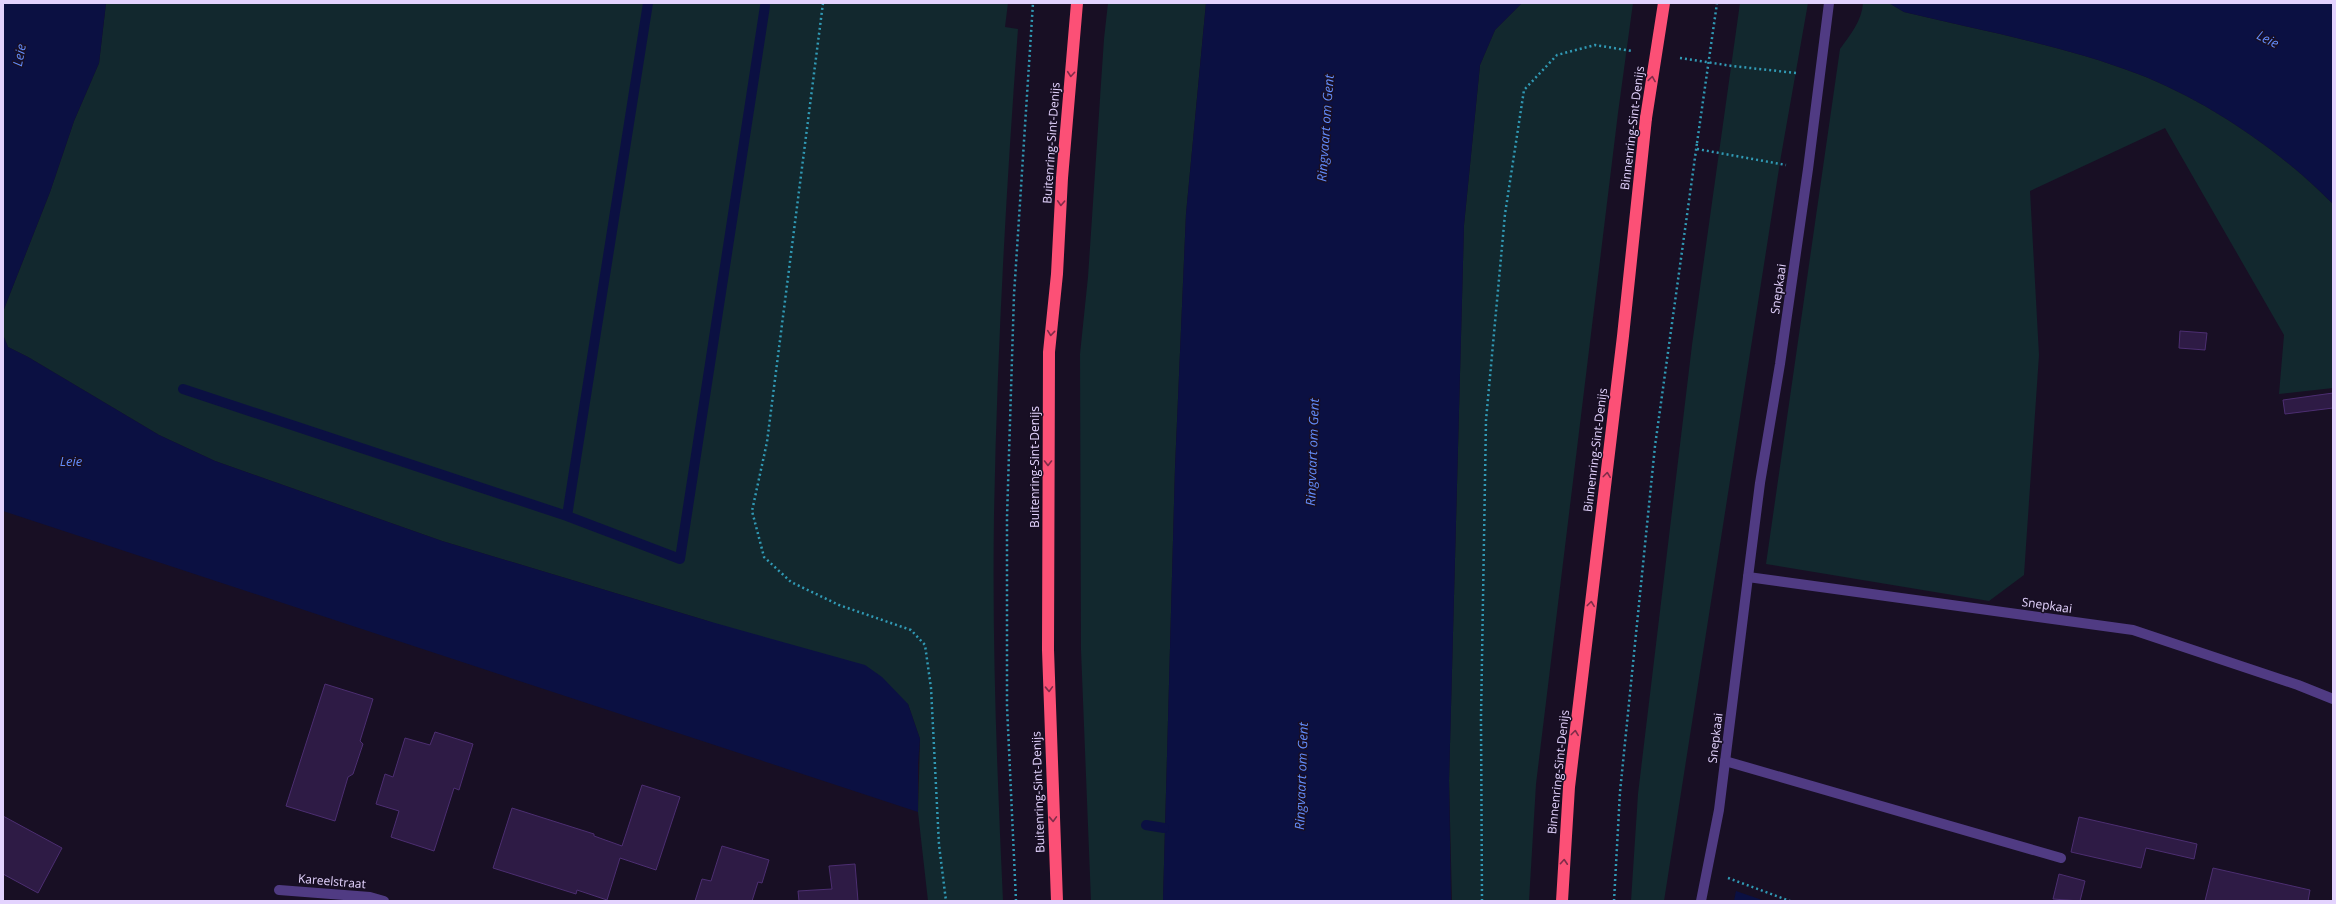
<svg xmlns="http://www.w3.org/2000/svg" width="2336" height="904" viewBox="0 0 2336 904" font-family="'Open Sans',sans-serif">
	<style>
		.green { fill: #12282e }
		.water { fill: #0b1042 }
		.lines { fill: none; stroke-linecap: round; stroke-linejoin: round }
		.stream { stroke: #0b1042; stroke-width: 10 }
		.building { fill: #2e1b45; stroke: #4c2e71 }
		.path { stroke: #319ab5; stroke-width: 2.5; stroke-dasharray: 2 3; stroke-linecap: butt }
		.lane { stroke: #503b83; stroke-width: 10 }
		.street { stroke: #503b83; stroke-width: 10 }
		.highway { stroke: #fc5076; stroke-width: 12 }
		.path-bridge { stroke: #319ab5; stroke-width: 2.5; stroke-dasharray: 2 3; stroke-linecap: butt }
		.highway-bridge { stroke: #fc5076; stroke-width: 12 }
		.oneway { stroke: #7f2c49 }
		.labels { text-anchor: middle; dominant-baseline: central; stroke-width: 3; stroke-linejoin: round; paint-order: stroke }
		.street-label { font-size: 12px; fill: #e3d3fe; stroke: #180f24 }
		.water-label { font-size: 13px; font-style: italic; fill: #638dfd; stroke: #180f24 }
	</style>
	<rect width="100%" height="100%" fill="#180f24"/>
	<!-- green -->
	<path class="green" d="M106,3h902l-3,24 13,2c-12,162 -21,324 -24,486 -2,129 3,257 9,386h-75l-10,-89 2,-73 -12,-35 -200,-83 -266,-80 -227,-80 -56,-26 -131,-78 -20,-10 -5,-12 1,-26 46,-117 24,-71 25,-58z
		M1108,3h98l-20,211 -11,254 -12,433h-72l-10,-251 -1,-296 8,-77 16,-238z
		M1522,3h111l-15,110 -82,671 -7,117h-77l-3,-120 15,-556 16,-160 15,-35z
		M1740,3h68l-27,153 -117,745h-33l7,-107 54,-449z
		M1863,3h26l15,9c78,19 159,33 234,62 70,27 143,77 195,130v184l-54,6 5,-59 -119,-207 -135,63 9,164 -15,220 -35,26 -223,-37 74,-515c10,-14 22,-28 23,-46z"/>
	<!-- water -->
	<path class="water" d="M3,3h103l-7,60 -25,58 -24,71 -46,117 -1,9z
		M1206,3h316l-27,27 -15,35 -16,160 -15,556 2,120h-288l12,-433 11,-254z
		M1889,3h444v201c-52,-53 -125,-103 -195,-130 -75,-29 -156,-43 -234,-62z
		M3,335l5,12 20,10 131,78 56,26 227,80 266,80 157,44 17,12 26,27 12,35 -2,25v48l-915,-301z
		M1736,891l29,10h-31z"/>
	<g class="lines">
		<!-- stream -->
		<path class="stream" d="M183,389l384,127 81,-513
			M567,516l113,43 85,-553
			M1146,825l18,3"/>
	</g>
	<!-- building -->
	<path class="building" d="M2180,331l27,2 -2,17 -26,-2z
		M2333,393v15l-48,6 -2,-14z
		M325,684l48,15 -13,42 3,3 -10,30 -5,3 -13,44 -49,-15z
		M435,732l38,12 -14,46 -5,-2 -20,63 -43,-14 8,-26 -23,-7 9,-30 8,3 12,-39 25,7z
		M642,785l38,12 -24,73 -36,-12 -13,42 -30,-10 -1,4 -83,-26 19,-60 82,26v2l28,10z
		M3,816l59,32 -24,45 -35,-19z
		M2079,817l118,27 -3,15 -48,-11 -5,20 -70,-16z
		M722,846l47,14 -7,23 -4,-1 -6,19h-57l7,-22 9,2z
		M855,864l3,37h-59l-1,-10 34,-2 -3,-23z
		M2213,868l97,22 -2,11h-103z
		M2059,874l26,7 -5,20 -27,-2z"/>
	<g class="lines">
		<!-- path -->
		<path class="path" d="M823,3l-56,439 -15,69 12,46 27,25 48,23 72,25 14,15 6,43 8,157 7,56
			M1680,58l52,8 64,7
			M1697,149l89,16
			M1728,878l62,23
			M1016,901l-9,-195v-189l7,-222 19,-292
			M1482,901l-1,-183 5,-298 19,-206 19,-124 33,-35 38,-10 37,6
			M1614,901l6,-109 35,-346 42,-303"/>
		<!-- lane -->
		<path class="lane" d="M1829,3l-21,166 -28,195 -20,119 -12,94 385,53 165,55 35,14
			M1725,761l336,97"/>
		<!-- street -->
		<path class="street" d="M279,890l91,7 14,4
			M1701,901l18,-91 29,-233"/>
		<!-- highway -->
		<path class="highway" d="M1057,901l-9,-251 1,-298 8,-78 5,-96 15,-175
			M1562,901l7,-114 54,-451 23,-218"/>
		<!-- path-bridge -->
		<path class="path-bridge" d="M1697,143l20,-140"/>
		<!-- highway-bridge -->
		<path class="highway-bridge" d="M1646,118l18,-115"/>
	</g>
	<!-- one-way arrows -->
	<defs><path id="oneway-chevron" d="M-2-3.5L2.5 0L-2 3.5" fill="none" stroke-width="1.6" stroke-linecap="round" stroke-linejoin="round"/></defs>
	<g class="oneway">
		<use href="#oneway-chevron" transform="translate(1071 74) rotate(95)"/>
		<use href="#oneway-chevron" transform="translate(1652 79) rotate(-81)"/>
		<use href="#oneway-chevron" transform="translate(1061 203) rotate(93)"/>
		<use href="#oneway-chevron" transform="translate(1051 333) rotate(96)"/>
		<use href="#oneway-chevron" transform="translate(1048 463) rotate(90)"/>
		<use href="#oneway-chevron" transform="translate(1607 475) rotate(-83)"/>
		<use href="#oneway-chevron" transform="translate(1591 604) rotate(-83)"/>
		<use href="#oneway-chevron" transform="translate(1049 689) rotate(88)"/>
		<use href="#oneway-chevron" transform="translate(1575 733) rotate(-83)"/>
		<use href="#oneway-chevron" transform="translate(1053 819) rotate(88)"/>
		<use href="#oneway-chevron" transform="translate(1564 862) rotate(-86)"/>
	</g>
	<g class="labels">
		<!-- street labels -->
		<g class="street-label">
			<text transform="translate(1632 128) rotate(-83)">Binnenring-Sint-Denijs</text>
			<text transform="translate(1051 143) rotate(-86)">Buitenring-Sint-Denijs</text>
			<text transform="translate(1778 289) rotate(-82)">Snepkaai</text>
			<text transform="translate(1595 450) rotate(-83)">Binnenring-Sint-Denijs</text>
			<text transform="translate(1034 467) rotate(-90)">Buitenring-Sint-Denijs</text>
			<text transform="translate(2047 605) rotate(8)">Snepkaai</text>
			<text transform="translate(1715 738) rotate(-83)">Snepkaai</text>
			<text transform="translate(1558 772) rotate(-84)">Binnenring-Sint-Denijs</text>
			<text transform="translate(1038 792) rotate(-92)">Buitenring-Sint-Denijs</text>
			<text transform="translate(332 881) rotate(5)">Kareelstraat</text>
		</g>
		<!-- water labels -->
		<g class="water-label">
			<text transform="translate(2268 39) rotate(27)">Leie</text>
			<text transform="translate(19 55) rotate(-79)">Leie</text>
			<text transform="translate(1325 128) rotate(-86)">Ringvaart om Gent</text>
			<text transform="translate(1312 452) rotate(-88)">Ringvaart om Gent</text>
			<text x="71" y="461">Leie</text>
			<text transform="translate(1301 776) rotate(-88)">Ringvaart om Gent</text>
		</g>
	</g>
	<!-- border -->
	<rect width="2336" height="904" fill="none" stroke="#e3d3fe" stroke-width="8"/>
</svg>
